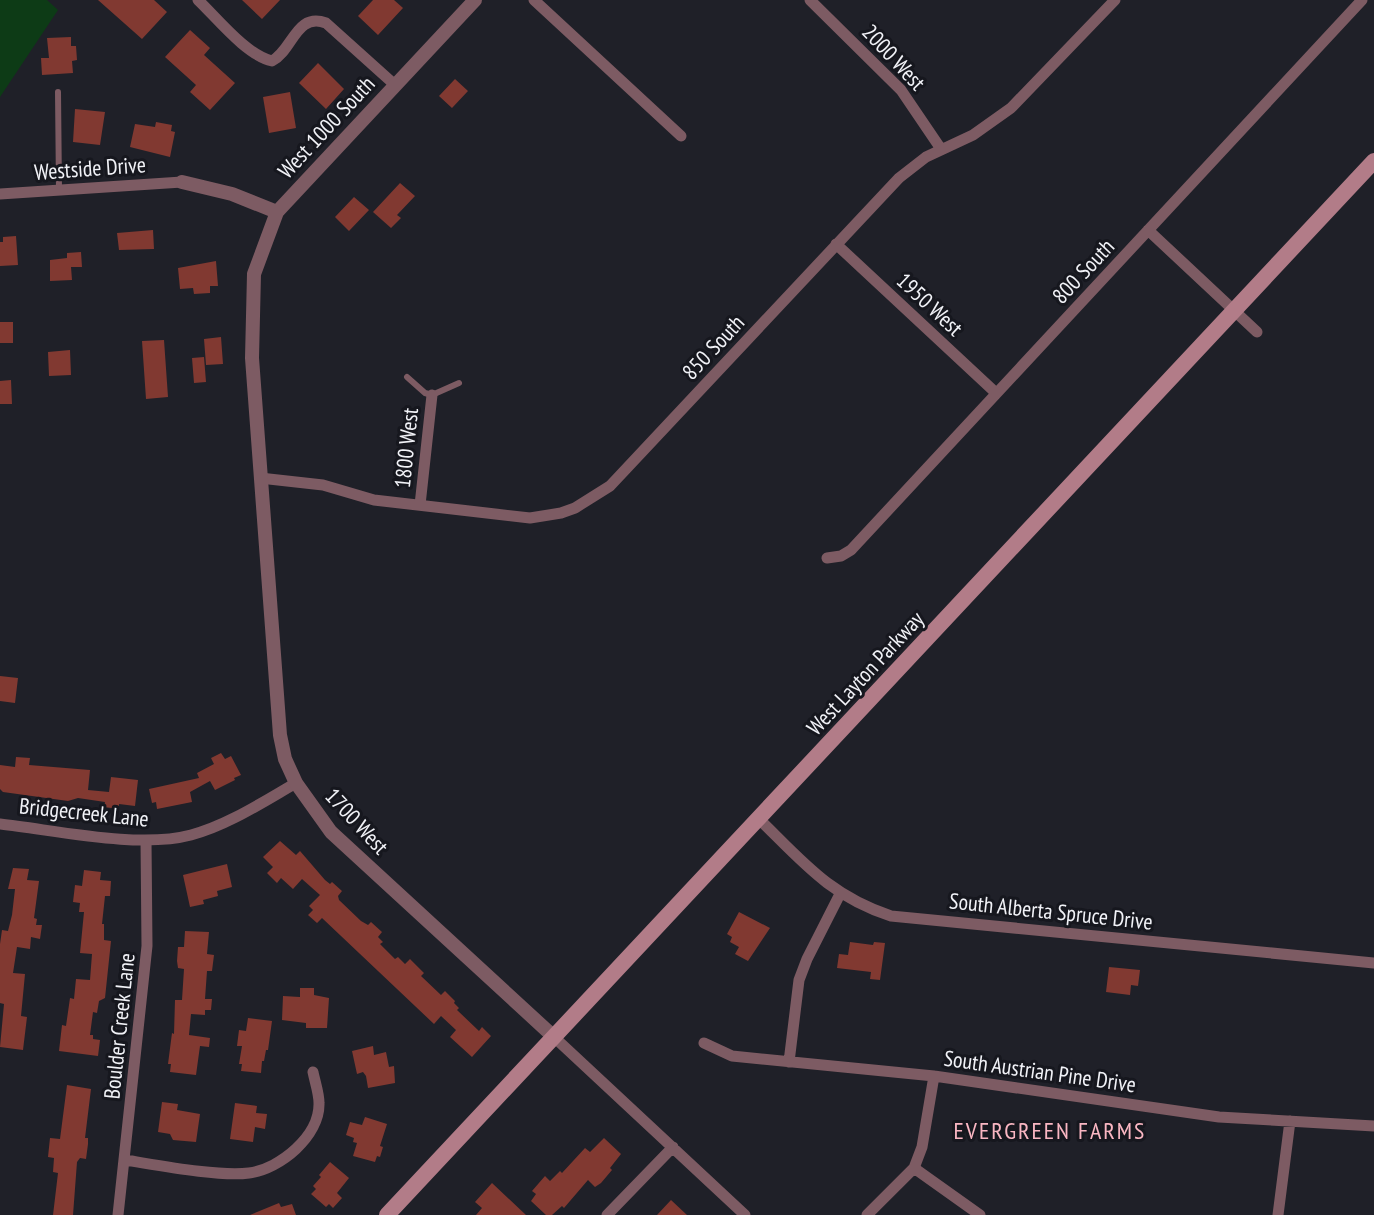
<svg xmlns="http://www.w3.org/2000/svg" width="1374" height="1215" viewBox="0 0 1374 1215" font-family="'PT Sans Narrow',sans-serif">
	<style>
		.green { fill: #0d3b16 }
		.building { fill: #813931 }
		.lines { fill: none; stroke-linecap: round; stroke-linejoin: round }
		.service { stroke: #7d5b63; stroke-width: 6 }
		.minor { stroke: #7d5b63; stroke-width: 11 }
		.tertiary { stroke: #7d5b63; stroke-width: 14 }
		.secondary { stroke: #b27c88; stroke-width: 16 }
		.labels { text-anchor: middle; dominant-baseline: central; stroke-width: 6; stroke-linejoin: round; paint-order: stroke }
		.street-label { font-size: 22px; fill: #f1f2f7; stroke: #16171e }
		.neighbourhood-label { font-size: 24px; letter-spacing: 2px; fill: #f9b6c2; stroke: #16171e }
	</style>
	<rect width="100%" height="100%" fill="#1f2028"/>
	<!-- green -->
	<path class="green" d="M0,0h47l11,10 -58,87z"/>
	<!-- building -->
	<path class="building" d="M98,0h56l13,12 -25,27z
		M242,0h38l-18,19z
		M373,0h21l9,8 -25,27 -20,-19z
		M190,30l20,18 -6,7 31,28 -25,27 -20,-18 6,-7 -31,-28z
		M71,37v9h5l1,14 -5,1 1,12 -31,2 -1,-17h8l-2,-20z
		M318,63l26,26 -18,20 -27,-26z
		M455,79l13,12 -16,17 -13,-12z
		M290,92l6,36 -27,5 -6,-36z
		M75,109l30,3 -5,33 -27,-3z
		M156,122l16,3 -1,6 4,1 -5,25 -40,-10 5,-23 20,3z
		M400,183l15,13 -18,19 4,3 -10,10 -18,-16z
		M354,197l15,13 -20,21 -14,-14z
		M153,230l1,19 -35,1 -2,-17z
		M16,236l2,29 -18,1v-24h3v-5z
		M81,252l1,15h-11l1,13 -22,1v-21l17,-2v-5z
		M216,261l2,25h-8v7l-16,1 -1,-6 -13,1 -2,-21z
		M0,322h13v21h-13z
		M221,337l2,27 -17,1 -2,-26z
		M164,340l4,57 -22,2 -4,-58z
		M70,350l1,25 -22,1 -1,-24z
		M204,357l2,25 -12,1 -2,-25z
		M11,380l1,24h-12v-23z
		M0,676l18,2 -3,25 -15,-2z
		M221,753l4,6 6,-3 10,19 -7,3 1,2 -20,10 -5,-9 -20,11 2,10 -35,7 -1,-7 -4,1 -3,-14 50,-11 -2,-5 17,-9 -3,-6z
		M16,757l14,1 -1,7 61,5 -2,20 21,2 2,-15 27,3 -3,26 -16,-2v5l-15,-2 1,-5 -27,-4 -10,3 -65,-9 -3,-3v-24l15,2z
		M280,841l16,14 4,-4 25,29 5,4 2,-2 10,9 -4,5 1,4 22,21 7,4 3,-3 11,10 -4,5 5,5 -3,2 15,15 3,-2 7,7 5,-5 14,14 -3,3 20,19 4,-4 10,10 -1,2 5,5 -2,2 22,21 3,-4 9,9 -19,21 -22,-20 6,-7 -15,-14 -7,8 -112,-106 -5,5 -9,-8 5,-5 -4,-4 11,-11 -18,-16 -9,10 -12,-11 -4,5 -10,-10 6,-6 -10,-10z
		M227,864l5,23 -15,4 1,5 -15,4 1,4 -14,3 -7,-32z
		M13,868l16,1 -2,11 12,1 -5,37 3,1 -1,6h6l-2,14 -9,-2 -1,12 -13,-2 -4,26 12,1 -4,42 6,1 -4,33 -23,-3 4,-43 -4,-1v-59l2,-14 6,1 4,-16 3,-26h-7z
		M84,870l17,2 -1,8 11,1 -1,15h-5l-3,28h2v16l7,1 -6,57 -6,3 -2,12 -4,-1 -3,23h3v4l7,1 -2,16 -39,-5 3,-26 4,1 4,-28 4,1 2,-20 14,1 2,-26 -12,-1 4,-41h-5l1,-9 -7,-1 2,-17 7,1z
		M739,912l31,16 -22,33 -13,-7 4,-7 -9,-5 2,-5 -5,-3z
		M185,931l24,1 -2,22 7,1 -2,16h-5l-2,28h7l-1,11h-6v5l-14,-1 -2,21 21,3 -1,9 -9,-1 -4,29 -26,-3 1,-8h-3l4,-31 2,1 1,-34h7l2,-31 -6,-1 -1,-7 1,-14h6z
		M850,942l23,3 1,-3 11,1 -5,37 -10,-1 1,-7 -34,-4 2,-14 9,1z
		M1109,967l31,3 -2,16 -7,-1 -1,10 -24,-3z
		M300,988h14v7l15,3 -2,30h-21v-5l-24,-3 1,-24 17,1z
		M248,1018l24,3 -4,29h-2l-2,11h-2l-1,12 -20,-2 1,-7h-3l3,-18h-5l2,-16 7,1z
		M373,1046l1,9 12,-3 3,15 5,-1 1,17 -27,5 -2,-12 -3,-4 -6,2 -5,-23z
		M67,1085l24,4 -6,49h3v6l-2,15 -6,-1 -3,4 -4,53h-20l5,-42 -5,-1 1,-14 -6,-1 2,-19 10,1z
		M162,1102l16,2 -1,6 23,4 -4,28 -23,-2 -3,-6 -12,-2z
		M235,1103l22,3 -1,7 11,1 -2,15 -10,-2 -2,15 -23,-3z
		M365,1117l22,7 -7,22 3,1 -3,10 -3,-1 -2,6 -22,-6 4,-13 -4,-1 1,-4 -8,-3 4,-13 12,3z
		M604,1138l17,16 -11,14 2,2 -11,13 -6,4 -7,-7 -24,28 -2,-2 -10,9h-6l-15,-14 5,-7 -4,-3 13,-15 5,5 10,-10 2,2 23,-25 5,4z
		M330,1162l19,16 -12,15 5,5 -9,10 -4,-4 -3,3 -15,-13 5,-5 -3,-3 8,-9 -2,-2z
		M492,1183l34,32h-50l6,-7 -7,-6z
		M671,1200l16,15h-30z
		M279,1203l2,4 11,-3 4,11h-46z"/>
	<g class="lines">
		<!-- service -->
		<path class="service" d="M58,92l1,98
			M407,377l18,16 7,2 27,-12"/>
		<!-- minor -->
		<path class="minor" d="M198,0c19,18 48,55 74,61 21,-11 24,-49 54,-38l69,62
			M534,0l147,136
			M810,0l91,90 40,59
			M0,194l182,-12
			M1148,230l109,102
			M836,244l160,149
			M260,478l63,7 51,15 156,18 31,-5 14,-5 35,-22 289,-308 27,-21 47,-22 38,-27 104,-108
			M420,505l12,-110
			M827,558l14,-2 10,-6 511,-550
			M759,819c44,43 71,77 132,97l483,47
			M0,824c55,6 138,25 191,11 37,-10 72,-33 105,-52
			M554,1037l191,178
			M704,1043l28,13 202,20 285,41 155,9
			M789,1062l10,-82 8,-21 33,-65
			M125,1160c32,5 94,17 124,13 31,-4 71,-37 70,-70 0,-10 -4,-21 -6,-31
			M914,1168l66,47
			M118,1215l29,-269 -1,-105
			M607,1215l66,-68
			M867,1215l47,-47 8,-21 12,-71
			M1278,1215l12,-94"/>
		<!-- tertiary -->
		<path class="tertiary" d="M475,0l-198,212 -23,62 -2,84 28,377 5,24 11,24 35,49 223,205
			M182,182l50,12 45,18"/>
		<!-- secondary -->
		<path class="secondary" d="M387,1215l987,-1054"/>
	</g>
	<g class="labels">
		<!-- street labels -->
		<g class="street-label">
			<text transform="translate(894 57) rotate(47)">2000 West</text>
			<text transform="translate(326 127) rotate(-47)">West 1000 South</text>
			<text transform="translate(90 168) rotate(-4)">Westside Drive</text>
			<text transform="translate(1083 271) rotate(-47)">800 South</text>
			<text transform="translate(930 304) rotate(43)">1950 West</text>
			<text transform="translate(713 347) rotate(-47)">850 South</text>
			<text transform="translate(406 448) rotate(-84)">1800 West</text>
			<text transform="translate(865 673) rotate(-47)">West Layton Parkway</text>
			<text transform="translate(84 812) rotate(6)">Bridgecreek Lane</text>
			<text transform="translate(357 821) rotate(47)">1700 West</text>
			<text transform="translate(1051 911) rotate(6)">South Alberta Spruce Drive</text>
			<text transform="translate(119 1026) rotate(-84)">Boulder Creek Lane</text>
			<text transform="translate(1040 1071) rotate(8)">South Austrian Pine Drive</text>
		</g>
		<!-- neighbourhood labels -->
		<g class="neighbourhood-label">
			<text x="1050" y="1130">EVERGREEN FARMS</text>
		</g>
	</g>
</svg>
